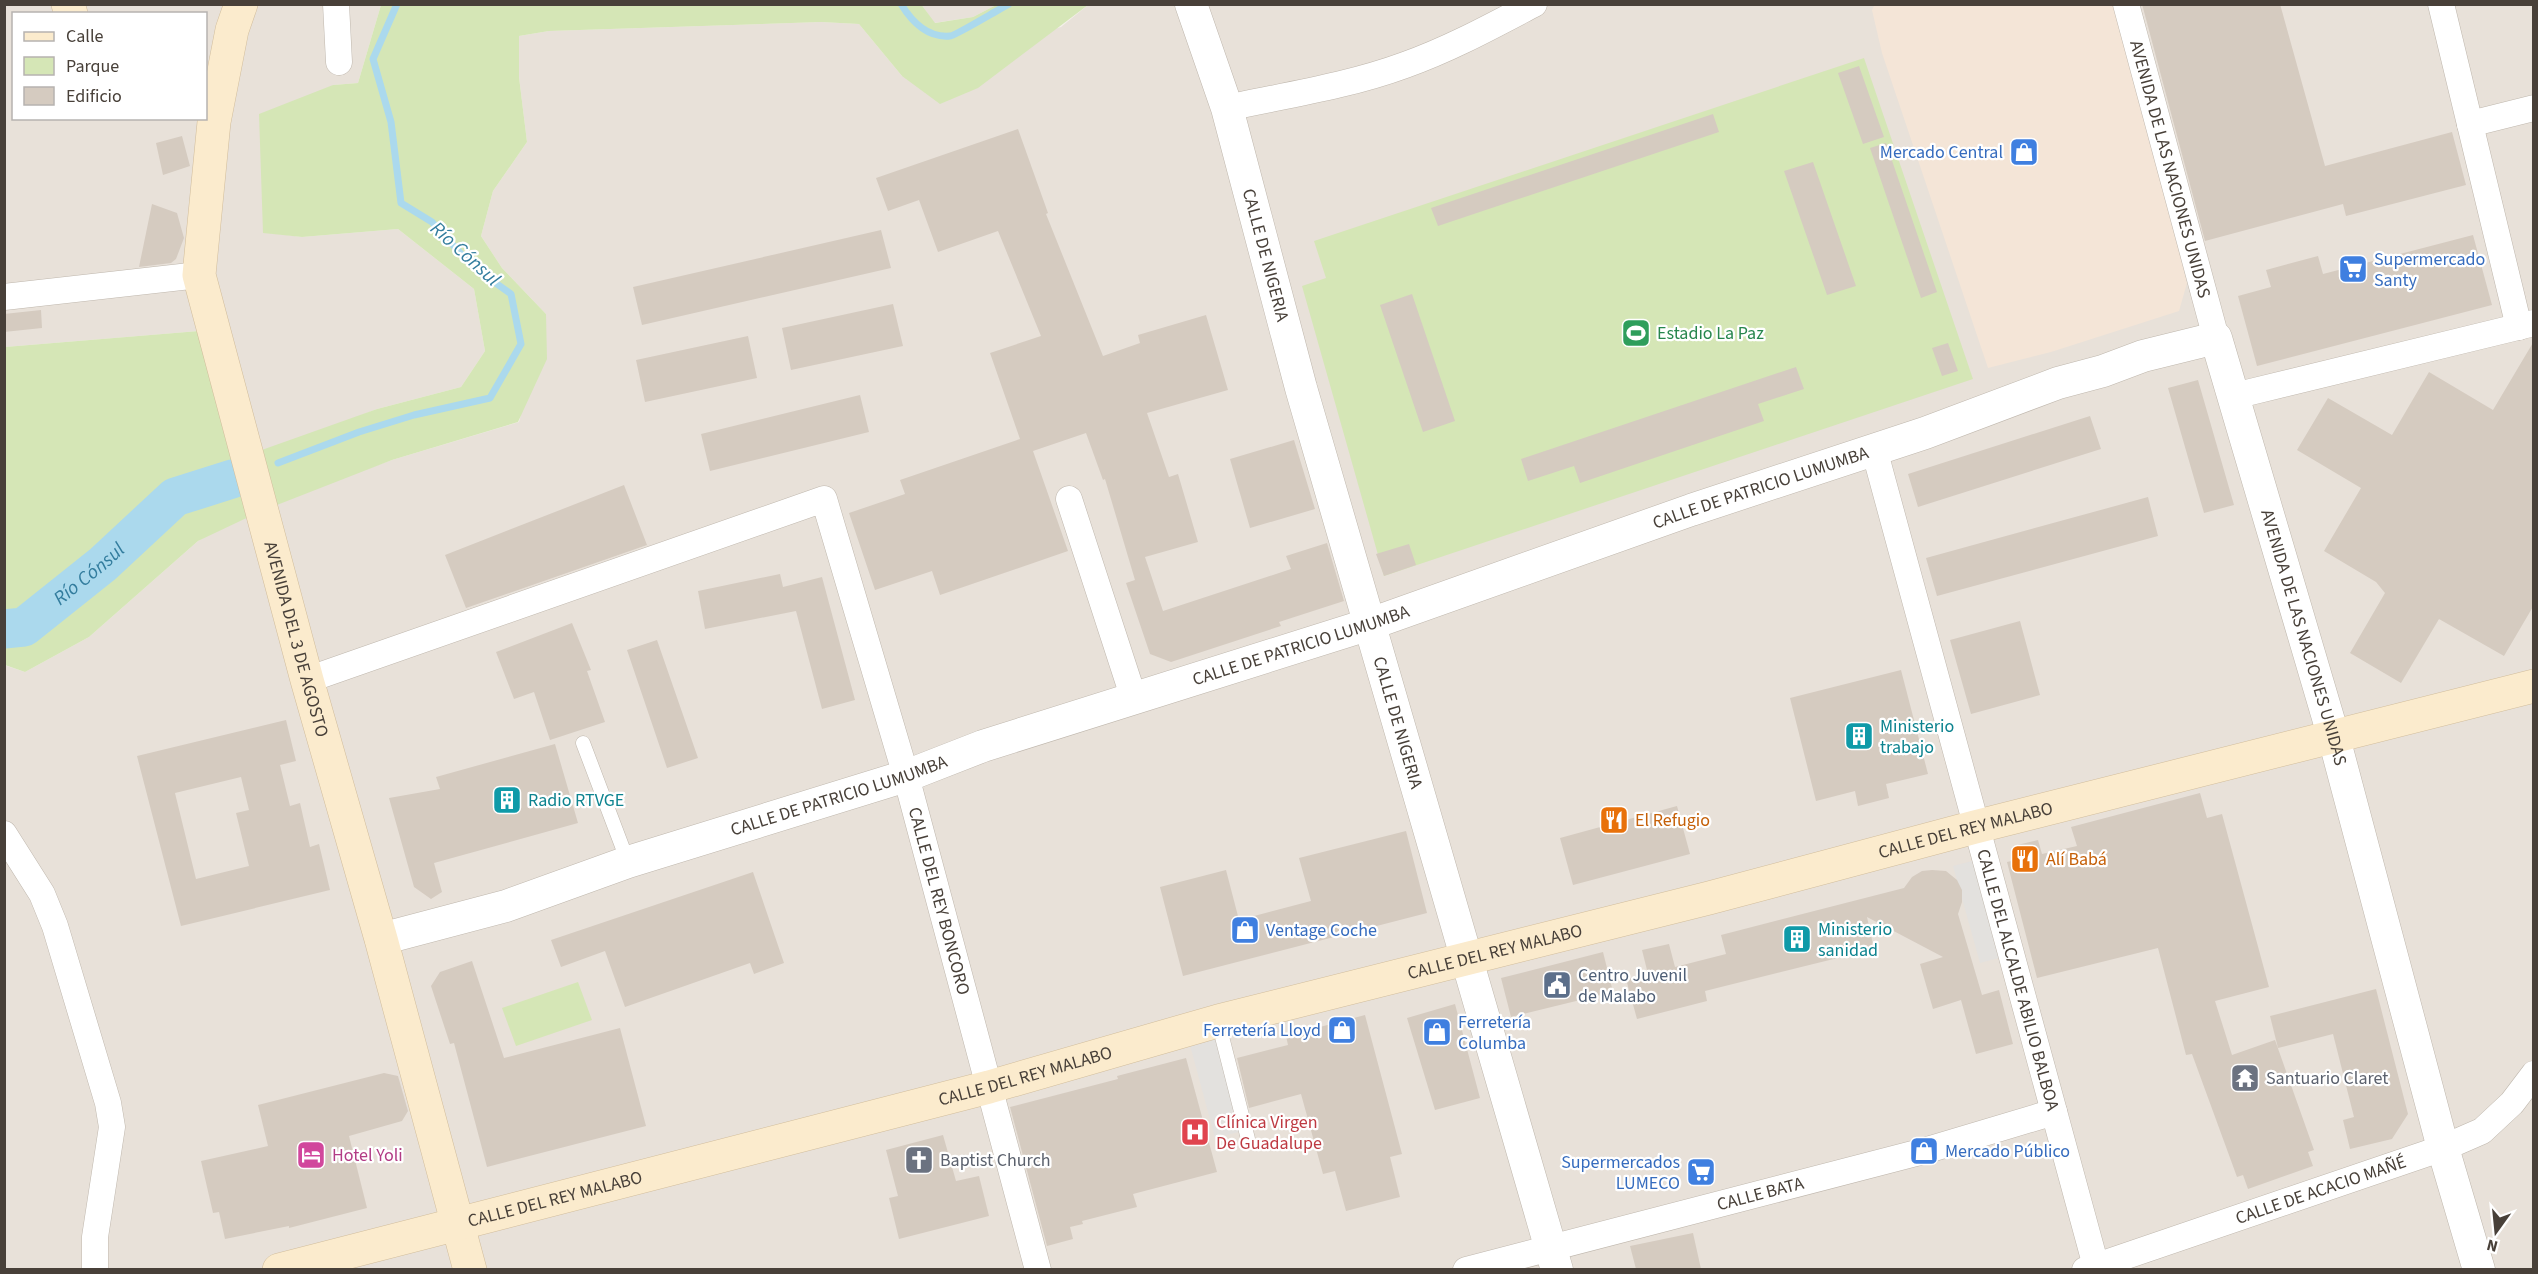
<svg xmlns="http://www.w3.org/2000/svg" width="2538" height="1274" viewBox="0 0 2538 1274" font-family="'Source Sans 3',sans-serif">
	<style>
		.residential { fill: #e8e1d9; fill-rule: evenodd }
		.commercial { fill: #f4e5d7 }
		.green { fill: #d5e6b6 }
		.parking { fill: #e3e1de }
		.lines { fill: none; stroke-linecap: round; stroke-linejoin: round }
		.stream { stroke: #abd9ed; stroke-width: 7 }
		.river { stroke: #abd9ed; stroke-width: 39 }
		.building { fill: #d5cbc0; fill-rule: evenodd }
		.service-casing { stroke: #bfb7ad; stroke-width: 15 }
		.minor-casing { stroke: #bfb7ad; stroke-width: 27 }
		.tertiary-casing { stroke: #bfb7ad; stroke-width: 33 }
		.secondary-casing { stroke: #d1bd9c; stroke-width: 34 }
		.service { stroke: #fff; stroke-width: 14 }
		.minor { stroke: #fff; stroke-width: 26 }
		.tertiary { stroke: #fff; stroke-width: 32 }
		.secondary { stroke: #fbebcd; stroke-width: 33 }
		.labels { text-anchor: middle; dominant-baseline: central; stroke-width: 4.5; stroke-linejoin: round; paint-order: stroke }
		.shop-label { font-size: 18px; fill: #366cbe; stroke: #fff; text-anchor: start }
		.street-label { font-size: 18px; fill: #484039; stroke: #fff }
		.leisure-label { font-size: 18px; fill: #27864d; stroke: #fff; text-anchor: start }
		.culture-label { font-size: 18px; fill: #0d838f; stroke: #fff; text-anchor: start }
		.food-label { font-size: 18px; fill: #c56008; stroke: #fff; text-anchor: start }
		.service-label { font-size: 18px; fill: #4e5e75; stroke: #fff; text-anchor: start }
		.worship-label { font-size: 18px; fill: #5b616d; stroke: #fff; text-anchor: start }
		.health-label { font-size: 18px; fill: #be3a42; stroke: #fff; text-anchor: start }
		.hotel-label { font-size: 18px; fill: #b23c85; stroke: #fff; text-anchor: start }
		.water-label { font-size: 20px; font-style: italic; fill: #337d9e; stroke: #fff }
	</style>
	<rect width="100%" height="100%" fill="#f4f0ea"/>
	<!-- residential -->
	<path class="residential" d="M4,5h377l-23,78 -25,2 -70,147 39,5 96,-8 76,60 11,62 -24,36 -84,22 -130,52 -36,-131 -206,17zM14,14h192v104h-192z
		M922,5h74l-23,12 -39,6z
		M1088,5h1445v1264h-2528l-1,-604 21,7 64,-35 109,-96 61,-34 133,-47 127,-38 27,-108 -44,-46 -21,-32 12,-45 34,-49 -8,-65v-41l30,-5 272,-9 38,2 43,52 159,-49z"/>
	<!-- commercial -->
	<path class="commercial" d="M1875,4l245,1 67,278 -8,28 -128,41 -63,16 -106,-315 -10,-43z"/>
	<!-- green -->
	<path class="green" d="M921,4l14,19 38,-6 23,-12h92l-110,83 -38,16 -38,-28 -43,-52 -38,-2 -272,9 -30,5v41l8,65 -34,49 -12,45 21,32 44,46 1,45 -29,63 -126,38 -133,52 -61,29 -109,96 -64,35 -20,-7v-318l206,-17 34,126 132,-47 84,-22 24,-36 -11,-62 -76,-60 -96,8 -39,-4 -4,-119 74,-29 25,-2 23,-78z
		M1864,58l109,321 -589,197 -82,-290 24,-8 -12,-37z
		M578,982l14,38 -76,26 -14,-38z"/>
	<!-- parking -->
	<path class="parking" d="M1984,858l26,97 -30,8 -27,-97z
		M1216,1026l27,105 -28,7 -28,-104z"/>
	<g class="lines">
		<!-- stream -->
		<path class="stream" d="M901,4c11,18 27,34 49,32 5,0 49,-27 59,-32
			M278,463l81,-31 55,-17 76,-17 31,-54 -10,-50 -38,-27 -41,-45 -31,-19 -10,-81 -18,-63 24,-55"/>
		<!-- river -->
		<path class="river" id="s1" d="M4,629l20,-2 79,-63 72,-67 57,-18"/>
	</g>
	<!-- building -->
	<path class="building" d="M2142,4h138l45,162 127,-34 14,53 -120,31 -3,-12 -138,37z
		M1859,66l25,71 -21,7 -25,-71z
		M1713,114l6,18 -281,94 -7,-18z
		M1018,129l30,84 -2,1 57,142 37,-13 -2,-8 68,-20 22,75 -81,23 22,64 9,-3 20,68 -53,15 18,54 128,-42 -5,-13 41,-13 17,58 -65,21 2,4 -110,36 -21,-8 -24,-71 9,-3 -30,-101 -2,1 -17,-47 -53,18 35,100 -128,44 -8,-24 -57,19 -26,-77 56,-19 -5,-14 120,-41 -30,-86 51,-17 -43,-105 -60,21 -19,-52 -31,11 -12,-33z
		M182,136l8,30 -27,9 -7,-32z
		M1886,143l51,149 -16,6 -51,-150z
		M1813,162l43,124 -29,9 -43,-124z
		M152,204l25,9 7,25 -8,21 -5,4 -32,4z
		M881,230l10,38 -249,57 -9,-38z
		M2473,235l19,70 -235,61 -19,-70 33,-9 -5,-17 52,-14 5,18z
		M1412,294l43,127 -32,11 -43,-127z
		M893,304l10,42 -112,24 -9,-42z
		M41,310l1,18 -38,4v-18z
		M748,336l9,42 -112,24 -9,-42z
		M2534,341v264l-30,51 -65,-37 -38,64 -51,-30 35,-60 -9,-11 -52,-31 37,-63 -64,-38 31,-52 64,37 37,-63 64,38z
		M1948,343l10,28 -16,5 -10,-28z
		M1796,367l8,22 -46,15 6,17 -184,62 -6,-17 -46,15 -7,-22z
		M2198,380l36,125 -30,8 -36,-125z
		M860,395l9,37 -159,39 -9,-37z
		M2090,416l11,33 -183,58 -10,-33z
		M1294,440l21,69 -65,19 -20,-69z
		M624,485l23,60 -181,63 -21,-53z
		M2148,497l10,39 -221,60 -11,-38z
		M1409,544l7,21 -32,11 -8,-22z
		M780,574l3,13 39,-10 33,123 -33,9 -26,-98 -91,18 -7,-38z
		M2020,621l20,74 -69,19 -21,-74z
		M572,623l19,47 -4,1 18,51 -55,18 -16,-48 -20,7 -18,-47z
		M657,640l41,118 -31,10 -40,-118z
		M1901,670l27,104 -42,10 3,14 -31,8 -3,-15 -39,10 -26,-103z
		M286,720l10,41 -16,4 10,41 10,-3 10,44 9,-3 11,46 -149,36 -44,-170zM241,777l8,33 -13,3 13,53 -53,13 -21,-86z
		M555,744l23,79 -144,40 8,29 -11,7 -17,-12 -25,-89 51,-9 -4,-12z
		M2200,793l7,25 15,-4 47,173 -54,14 17,54 43,-15 39,110 -6,2 5,14 -65,23 -5,-14 -6,2 -45,-123 -6,1 -28,-107 -121,30 -30,-116 9,-2 -3,-14 25,-6 4,14 35,-8 -6,-19z
		M1677,806l13,48 -117,31 -13,-47z
		M1406,831l21,82 -244,63 -23,-89 66,-17 13,50 72,-19 -12,-43z
		M1932,870l14,1 11,9 5,10v12l-4,12 24,81 17,-5 14,54 -37,10 -15,-54 -28,9 -13,-45 23,-7 -76,-40 7,32 -169,42 2,10 -70,18 -11,-40 22,-5 -6,-24 27,-6 6,23 51,-13 -5,-19 183,-47 8,-11 10,-6z
		M753,872l31,91 -30,11 -4,-11 -125,44 -20,-56 -44,16 -10,-27z
		M1603,952l10,40 -102,25 -10,-39z
		M472,961l32,97 116,-30 26,98 -159,41 -33,-124 -4,1 -19,-58 9,-14z
		M2376,989l32,125 -16,25 -42,10 -7,-29 11,-3 -21,-83 -55,14 -8,-32z
		M1455,1004l25,94 -45,12 -28,-92z
		M1365,1015l37,139 -12,3 10,40 -54,14 -11,-40 -12,3 -22,-80 -52,14 -12,-50 51,-13 -2,-9z
		M1186,1058l31,114 -84,22 4,13 -55,14 1,3 -13,3 3,12 -26,7 -37,-139 108,-28 -1,-3z
		M384,1073l14,3 10,35 -6,10 -53,15 18,72 -78,20v-2l-64,13 -6,-27 -6,1 -12,-52 67,-15 -10,-41z
		M943,1135l13,46 23,-5 10,40 -90,23 -10,-41 9,-2 -12,-46z
		M1693,1233l8,36h-65l-6,-23z"/>
	<g class="lines">
		<!-- service casing -->
		<g class="service-casing">
			<path id="service" d="M583,743l45,119
				M1218,1021l30,118"/>
		</g>
		<!-- minor casing -->
		<g class="minor-casing">
			<g id="minor">
				<path d="M336,4l3,58"/>
				<path id="s2" d="M2126,4l90,334"/>
				<path d="M2441,4l78,323"/>
				<path d="M1227,108c60,-13 121,-22 178,-43 45,-16 87,-39 129,-61"/>
				<path d="M2470,124l64,-16"/>
				<path d="M4,297l195,-22"/>
				<path d="M2234,396l300,-73"/>
				<path id="s3" d="M1874,449l223,821"/>
				<path d="M1069,499l65,200"/>
				<path id="s4" d="M307,680l517,-181 82,277 132,494"/>
				<path d="M4,834l38,60 13,32 53,177 4,24 -17,110v33"/>
				<path id="s5" d="M1466,1270l458,-119 130,-39"/>
				<path id="s6" d="M2085,1270l358,-122 39,-17 30,-28 22,-29"/>
			</g>
		</g>
		<!-- tertiary casing -->
		<g class="tertiary-casing">
			<g id="tertiary">
				<path id="s7" d="M1191,4l36,104 74,280 256,882"/>
				<path id="s8" d="M381,939l125,-33 122,-44 278,-86 77,-30 387,-122 321,-114 234,-77 133,-50 45,-12 40,-15 73,-18 118,400 109,410 36,122"/>
			</g>
		</g>
		<!-- secondary casing -->
		<g class="secondary-casing">
			<g id="secondary">
				<path d="M68,4l3,10"/>
				<path id="s9" d="M241,4l-9,26 -18,92 -15,153 108,405 74,259 89,331"/>
				<path id="s10" d="M279,1270l710,-183 229,-66 491,-123 266,-71 559,-141"/>
			</g>
		</g>
		<!-- service -->
		<use href="#service" class="service"/>
		<!-- minor -->
		<use href="#minor" class="minor"/>
		<!-- tertiary -->
		<use href="#tertiary" class="tertiary"/>
		<!-- secondary -->
		<use href="#secondary" class="secondary"/>
	</g>
	<!-- icons -->
	<defs>
		<g id="shop-square" transform="scale(1.5)"><rect x="-9" y="-9" width="18" height="18" rx="4" fill="#3f7fe0" stroke="#fff"/><path d="M-5-2.5h2.3a2.7 3.5 0 0 1 5.4 0H5L5.5 6h-11ZM-1.5-2.5h3a1.5 2.3 0 0 0-3 0Z" fill="#fff"/></g>
		<g id="supermarket-square" transform="scale(1.5)"><rect x="-9" y="-9" width="18" height="18" rx="4" fill="#3f7fe0" stroke="#fff"/><path d="M-6-5.5h2.5l.6 2H6L4.5 2H-2.5L-4.4-4H-6ZM-1.5 3.2a1.3 1.3 0 1 0 .1 0ZM3 3.2a1.3 1.3 0 1 0 .1 0Z" fill="#fff"/></g>
		<g id="stadium-square" transform="scale(1.5)"><rect x="-9" y="-9" width="18" height="18" rx="4" fill="#2e9e5b" stroke="#fff"/><path d="M0-5a6.5 5 0 1 0 0 10a6.5 5 0 1 0 0-10ZM-3.5-1.8h7v3.6h-7Z" fill="#fff"/></g>
		<g id="building-square" transform="scale(1.5)"><rect x="-9" y="-9" width="18" height="18" rx="4" fill="#0f9aa8" stroke="#fff"/><path d="M-4-6H4V6H1V3H-1V6H-4ZM-2.5-4.3h1.7v1.8h-1.7ZM.8-4.3h1.7v1.8H.8ZM-2.5-1h1.7V.8h-1.7ZM.8-1h1.7V.8H.8Z" fill="#fff"/></g>
		<g id="restaurant-square" transform="scale(1.5)"><rect x="-9" y="-9" width="18" height="18" rx="4" fill="#e8710a" stroke="#fff"/><path d="M-5-6h1v4h1v-4h1v4h1v-4h1v5L-1.5 .5V6h-2V.5L-5-1ZM5-6V6H3V1.5H1.5Q1.5-4 5-6Z" fill="#fff"/></g>
		<g id="civic-square" transform="scale(1.5)"><rect x="-9" y="-9" width="18" height="18" rx="4" fill="#5c6f8a" stroke="#fff"/><path d="M-.6-6.5H3V-4.5H.6V-3L4-1V1h2V6H-6V1h2V-1L-.6-3ZM-1.2 2.5V6h2.4V2.5Z" fill="#fff"/></g>
		<g id="temple-square" transform="scale(1.5)"><rect x="-9" y="-9" width="18" height="18" rx="4" fill="#6b7280" stroke="#fff"/><path d="M0-6L5-2H3V0L6.5 2.5H4V6H1.5V3h-3V6H-4V2.5H-6.5L-3 0V-2H-5Z" fill="#fff"/></g>
		<g id="hospital-square" transform="scale(1.5)"><rect x="-9" y="-9" width="18" height="18" rx="4" fill="#e0444e" stroke="#fff"/><path d="M-5-5h3v3.5h4V-5h3V5h-3V1.5h-4V5h-3Z" fill="#fff"/></g>
		<g id="hotel-square" transform="scale(1.5)"><rect x="-9" y="-9" width="18" height="18" rx="4" fill="#d1479c" stroke="#fff"/><path d="M-6-4.5h1.5V1H6V5H4.5V3h-9V5H-6ZM-4 0a1.8 1.8 0 1 1 3.6 0ZM.5 0V-2.5h3Q6-2.5 6 0Z" fill="#fff"/></g>
		<g id="church-square" transform="scale(1.5)"><rect x="-9" y="-9" width="18" height="18" rx="4" fill="#6b7280" stroke="#fff"/><path d="M-1.2-6h2.4v3.5h3.3v2.4h-3.3V6h-2.4V-.1h-3.3v-2.4h3.3Z" fill="#fff"/></g>
	</defs>
	<g fill-rule="evenodd">
		<use href="#shop-square" x="2024" y="152"/>
		<use href="#supermarket-square" x="2353" y="269"/>
		<use href="#stadium-square" x="1636" y="333"/>
		<use href="#building-square" x="1859" y="736"/>
		<use href="#building-square" x="507" y="800"/>
		<use href="#restaurant-square" x="1614" y="820"/>
		<use href="#restaurant-square" x="2025" y="859"/>
		<use href="#shop-square" x="1245" y="930"/>
		<use href="#building-square" x="1797" y="939"/>
		<use href="#civic-square" x="1557" y="985"/>
		<use href="#shop-square" x="1342" y="1030"/>
		<use href="#shop-square" x="1437" y="1032"/>
		<use href="#temple-square" x="2245" y="1078"/>
		<use href="#hospital-square" x="1195" y="1132"/>
		<use href="#shop-square" x="1924" y="1151"/>
		<use href="#hotel-square" x="311" y="1155"/>
		<use href="#church-square" x="919" y="1160"/>
		<use href="#supermarket-square" x="1701" y="1172"/>
	</g>
	<g class="labels">
		<!-- shop labels -->
		<g class="shop-label">
			<text x="2003" y="152" text-anchor="end">Mercado Central</text>
			<text x="2374" y="259">Supermercado<tspan x="2374" dy="21">Santy</tspan></text>
			<text x="1266" y="930">Ventage Coche</text>
			<text x="1458" y="1022">Ferretería<tspan x="1458" dy="21">Columba</tspan></text>
			<text x="1321" y="1030" text-anchor="end">Ferretería Lloyd</text>
			<text x="1945" y="1151">Mercado Público</text>
			<text x="1680" y="1162" text-anchor="end">Supermercados<tspan x="1680" dy="21">LUMECO</tspan></text>
		</g>
		<!-- street labels -->
		<g class="street-label">
			<text stroke="none"><textPath href="#s2" startOffset="171">AVENIDA DE LAS NACIONES UNIDAS</textPath></text>
			<text stroke="none"><textPath href="#s7" startOffset="262">CALLE DE NIGERIA</textPath></text>
			<text stroke="none"><textPath href="#s8" startOffset="1452">CALLE DE PATRICIO LUMUMBA</textPath></text>
			<text stroke="none"><textPath href="#s8" startOffset="2244">AVENIDA DE LAS NACIONES UNIDAS</textPath></text>
			<text stroke="none"><textPath href="#s9" startOffset="652">AVENIDA DEL 3 DE AGOSTO</textPath></text>
			<text stroke="none"><textPath href="#s8" startOffset="966">CALLE DE PATRICIO LUMUMBA</textPath></text>
			<text stroke="none"><textPath href="#s7" startOffset="748">CALLE DE NIGERIA</textPath></text>
			<text stroke="none"><textPath href="#s8" startOffset="480">CALLE DE PATRICIO LUMUMBA</textPath></text>
			<text stroke="none"><textPath href="#s10" startOffset="1743">CALLE DEL REY MALABO</textPath></text>
			<text stroke="none"><textPath href="#s4" startOffset="966">CALLE DEL REY BONCORO</textPath></text>
			<text stroke="none"><textPath href="#s10" startOffset="1257">CALLE DEL REY MALABO</textPath></text>
			<text stroke="none"><textPath href="#s3" startOffset="550">CALLE DEL ALCALDE ABILIO BALBOA</textPath></text>
			<text stroke="none"><textPath href="#s10" startOffset="771">CALLE DEL REY MALABO</textPath></text>
			<text stroke="none"><textPath href="#s6" startOffset="249">CALLE DE ACACIO MAÑÉ</textPath></text>
			<text stroke="none"><textPath href="#s5" startOffset="304">CALLE BATA</textPath></text>
			<text stroke="none"><textPath href="#s10" startOffset="285">CALLE DEL REY MALABO</textPath></text>
		</g>
		<!-- leisure labels -->
		<g class="leisure-label">
			<text x="1657" y="333">Estadio La Paz</text>
		</g>
		<!-- culture labels -->
		<g class="culture-label">
			<text x="1880" y="726">Ministerio<tspan x="1880" dy="21">trabajo</tspan></text>
			<text x="528" y="800">Radio RTVGE</text>
			<text x="1818" y="929">Ministerio<tspan x="1818" dy="21">sanidad</tspan></text>
		</g>
		<!-- food labels -->
		<g class="food-label">
			<text x="1635" y="820">El Refugio</text>
			<text x="2046" y="859">Alí Babá</text>
		</g>
		<!-- service labels -->
		<g class="service-label">
			<text x="1578" y="975">Centro Juvenil<tspan x="1578" dy="21">de Malabo</tspan></text>
		</g>
		<!-- worship labels -->
		<g class="worship-label">
			<text x="2266" y="1078">Santuario Claret</text>
			<text x="940" y="1160">Baptist Church</text>
		</g>
		<!-- health labels -->
		<g class="health-label">
			<text x="1216" y="1122">Clínica Virgen<tspan x="1216" dy="21">De Guadalupe</tspan></text>
		</g>
		<!-- hotel labels -->
		<g class="hotel-label">
			<text x="332" y="1155">Hotel Yoli</text>
		</g>
		<!-- water labels -->
		<g class="water-label">
			<text transform="translate(465 254) rotate(42)">Río Cónsul</text>
			<text stroke="none"><textPath href="#s1" startOffset="104">Río Cónsul</textPath></text>
		</g>
	</g>
	<!-- border -->
	<rect width="2538" height="1274" fill="none" stroke="#484039" stroke-width="12"/>
	<!-- legend -->
	<rect x="12" y="12" width="195" height="108" fill="#ffffff" stroke="#b6b3b0" stroke-width="1.5"/>
	<rect x="24" y="32" width="30" height="9" fill="#fbebcd" stroke="#b6b3b0" stroke-width="1.5"/>
	<text x="66" y="42" font-size="18" fill="#484039">Calle</text>
	<rect x="24" y="57" width="30" height="18" fill="#d5e6b6" stroke="#b6b3b0" stroke-width="1.5"/>
	<text x="66" y="72" font-size="18" fill="#484039">Parque</text>
	<rect x="24" y="87" width="30" height="18" fill="#d5cbc0" stroke="#b6b3b0" stroke-width="1.5"/>
	<text x="66" y="102" font-size="18" fill="#484039">Edificio</text>
	<!-- north arrow -->
	<g transform="translate(2496 1232) rotate(195)" stroke="#ffffff" stroke-width="4.5" paint-order="stroke">
	<path d="M0-4.5L10 22L0 15L-10 22Z" fill="#484039"/>
	<text y="-9" font-size="16" font-weight="bold" text-anchor="middle" fill="#484039">N</text>
	</g>
</svg>
